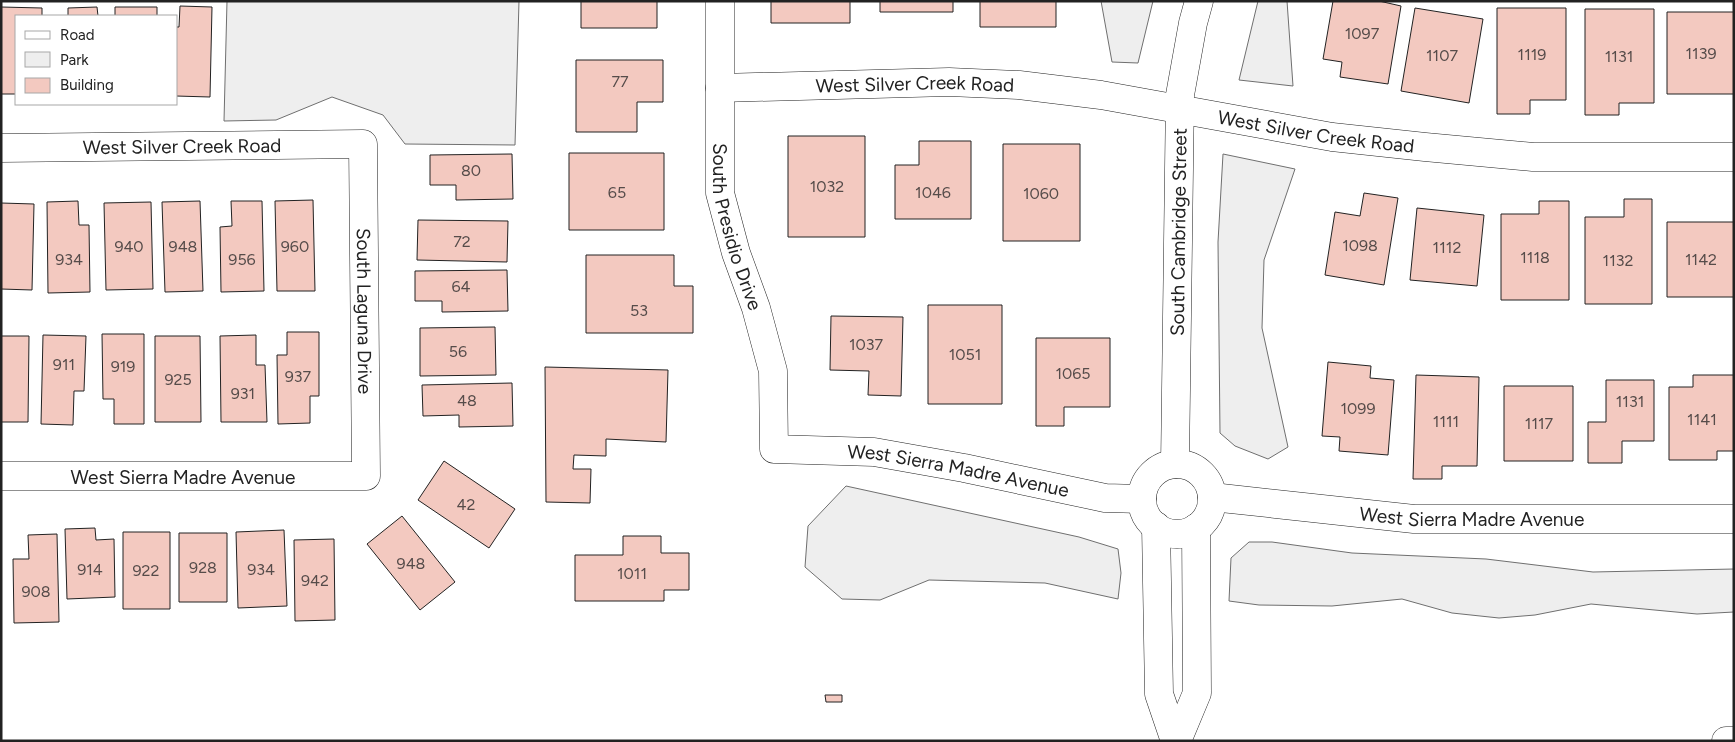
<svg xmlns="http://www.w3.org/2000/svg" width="1735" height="742" viewBox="0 0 1735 742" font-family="Figtree,sans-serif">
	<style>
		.green { fill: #eee; stroke: #6f6f6f }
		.building { fill: #f3c9c0; stroke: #222 }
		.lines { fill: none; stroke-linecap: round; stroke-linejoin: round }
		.minor-casing { stroke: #222; stroke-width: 29 }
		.major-casing { stroke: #222; stroke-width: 29 }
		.minor { stroke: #fff; stroke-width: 28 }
		.major { stroke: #fff; stroke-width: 28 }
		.labels { text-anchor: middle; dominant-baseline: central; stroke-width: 4; stroke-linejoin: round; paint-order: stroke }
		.number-label { font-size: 16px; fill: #564c4a }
		.street-label { font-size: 19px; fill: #222; stroke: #fff }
	</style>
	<rect width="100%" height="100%" fill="#fff"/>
	<!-- green -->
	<path class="green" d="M227,1h292l-4,144 -110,-1 -22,-29 -51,-18 -56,23 -52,1z
		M1101,1h52l-15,62 -26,-1z
		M1258,1h29l6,85 -54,-6z
		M1223,154l72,15 -31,91 -2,68 26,119 -20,12 -33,-13 -15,-13 -2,-191z
		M846,486l233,51 39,12 3,24 -3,26 -73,-16 -116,-3 -49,20 -38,-1 -37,-32 3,-41z
		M1249,542h23l80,11 134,6 107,13 141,-3v43l-37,2 -106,-10 -56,11 -36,3 -47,-5 -50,-14 -70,7 -73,-1 -30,-4 2,-43z"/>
	<!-- building -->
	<path class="building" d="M581,1h76v27h-76z
		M771,1h79v22h-79z
		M880,1h73v11h-73z
		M980,1h76v26h-76z
		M1333,1h46l22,5 -13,78 -48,-7 2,-15 -19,-3z
		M180,6l32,1 -2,90 -34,-1v-69h3z
		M1,7l41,1v8h-26v78h-15z
		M97,7l1,9h-30v-8z
		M115,7h42v9h-42z
		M1415,8l68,11 -14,84 -68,-12z
		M1497,8h69v92h-36v14h-33z
		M1585,9h69v94h-35v12h-34z
		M1667,12h67v82h-67z
		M576,60h87v42h-26v30h-61z
		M788,136h77v101h-77z
		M919,141h52v78h-76v-54h24z
		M1003,144h77v97h-77z
		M569,153h95v77h-95z
		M512,154l1,45 -57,1v-15h-26v-30z
		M1364,193l34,5 -14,87 -59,-10 10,-63 25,4z
		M1624,199h28v105h-67v-87h39z
		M313,200l2,91h-38l-2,-90z
		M78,201l1,24h10l1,67 -42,1 -1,-91z
		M200,201l3,90 -38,1 -3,-90z
		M231,201h31l2,90 -43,1 -1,-65 12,-1z
		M1539,201h30v99h-68v-86h38z
		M151,202l2,87 -47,1 -2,-87z
		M1,203l33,1 -2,86 -31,-1z
		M1417,208l67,7 -7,71 -67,-6z
		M418,220l90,1 -1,41 -90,-2z
		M1667,222h67v75h-67z
		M586,255h88v31h19v47h-107z
		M507,270l1,41 -66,1v-11h-27v-30z
		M928,305h74v99h-74z
		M831,316l72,1 -2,79 -33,-1 1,-24 -39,-1z
		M495,327l1,48 -76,1v-48z
		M287,332h32v64h-9v27l-32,1 -1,-69h10z
		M102,334h42v90h-30v-25h-11z
		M43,335l43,1 -2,55h-10l-1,34 -32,-1z
		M256,335v30h9l2,57h-46l-1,-86z
		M1,336h28l-1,86h-27z
		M155,336h45l1,86h-46z
		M1036,338h74v69h-46v19h-28z
		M1328,362l43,4 -1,12 24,2 -6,75 -49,-4 1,-14 -18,-1z
		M545,367l123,3 -2,72 -60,-3v17l-32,-1 -1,14h18l-1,34 -44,-1z
		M1416,375l63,2 -2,89h-35v13h-29z
		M1693,375h41v76h-17v9h-48v-73h24z
		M1606,380h48v61h-32v22h-34v-41h18z
		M512,383l1,43 -54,1v-12l-36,1 -1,-31z
		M1504,386h69v75h-69z
		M444,461l71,48 -26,39 -71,-48z
		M402,516l53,66 -35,28 -53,-66z
		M95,528l1,12 18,-1 1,58 -48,2 -2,-70z
		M284,530l3,76 -49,2 -2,-76z
		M123,532h47v77h-47z
		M179,533h48v69h-48z
		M57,534l2,88 -45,1 -1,-64h16l-1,-24z
		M623,536h38v17h28v37h-25v11h-89v-46h48z
		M334,539l1,81 -40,1 -1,-81z
		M825,695h17v7h-16z"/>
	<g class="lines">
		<!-- minor casing -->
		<g class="minor-casing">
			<g id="minor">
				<path id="s1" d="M720,1v192l16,60 20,55 17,63 1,78 100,3 90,16 141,30 37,1"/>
				<path id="s2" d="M720,88l229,-6 70,3 82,10 231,42 93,10 108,10h201"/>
				<path id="s3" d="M1,148l362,-4 3,332h-365"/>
				<path id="s4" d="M1175,464l5,-369 13,-72 6,-22"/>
				<circle cx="1177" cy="499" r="35"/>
				<path id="s5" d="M1212,497l202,22h320"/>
				<path d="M1156,526l3,168 16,47"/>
				<path d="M1177,741l20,-48 -1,-165"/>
			</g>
		</g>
		<!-- major casing -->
		<g class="major-casing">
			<path id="major" d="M1726,741h8"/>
		</g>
		<!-- minor -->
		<use href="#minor" class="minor"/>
		<!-- major -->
		<use href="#major" class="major"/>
	</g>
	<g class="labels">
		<!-- number labels -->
		<g class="number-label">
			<text x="1362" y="33">1097</text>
			<text x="1701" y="53">1139</text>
			<text x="1532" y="54">1119</text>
			<text x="1442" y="55">1107</text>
			<text x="1619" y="56">1131</text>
			<text x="620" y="81">77</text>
			<text x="471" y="170">80</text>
			<text x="827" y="186">1032</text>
			<text x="617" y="192">65</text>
			<text x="933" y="192">1046</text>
			<text x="1041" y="193">1060</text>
			<text x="462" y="241">72</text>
			<text x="1360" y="245">1098</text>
			<text x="129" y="246">940</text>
			<text x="183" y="246">948</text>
			<text x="295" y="246">960</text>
			<text x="1447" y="247">1112</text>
			<text x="1535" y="257">1118</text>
			<text x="69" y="259">934</text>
			<text x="242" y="259">956</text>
			<text x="1701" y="259">1142</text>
			<text x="1618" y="260">1132</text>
			<text x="461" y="286">64</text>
			<text x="639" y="310">53</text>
			<text x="866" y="344">1037</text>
			<text x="458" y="351">56</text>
			<text x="965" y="354">1051</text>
			<text x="64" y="364">911</text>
			<text x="123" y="366">919</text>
			<text x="1073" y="373">1065</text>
			<text x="298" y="376">937</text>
			<text x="178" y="379">925</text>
			<text x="243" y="393">931</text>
			<text x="467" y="400">48</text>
			<text x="1630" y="401">1131</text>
			<text x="1358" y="408">1099</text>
			<text x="1702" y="419">1141</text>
			<text x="1446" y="421">1111</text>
			<text x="1539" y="423">1117</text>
			<text x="466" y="504">42</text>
			<text x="411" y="563">948</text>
			<text x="203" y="567">928</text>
			<text x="90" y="569">914</text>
			<text x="261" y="569">934</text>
			<text x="146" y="570">922</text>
			<text x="632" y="573">1011</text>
			<text x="315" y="580">942</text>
			<text x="36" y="591">908</text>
		</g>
		<!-- street labels -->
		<g class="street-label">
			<text stroke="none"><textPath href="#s2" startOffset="195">West Silver Creek Road</textPath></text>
			<text stroke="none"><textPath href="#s2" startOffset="600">West Silver Creek Road</textPath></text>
			<text stroke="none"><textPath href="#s3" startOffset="181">West Silver Creek Road</textPath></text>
			<text stroke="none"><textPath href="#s1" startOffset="228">South Presidio Drive</textPath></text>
			<text stroke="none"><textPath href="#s4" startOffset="232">South Cambridge Street</textPath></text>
			<text stroke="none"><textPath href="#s3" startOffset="529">South Laguna Drive</textPath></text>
			<text stroke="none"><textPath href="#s1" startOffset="642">West Sierra Madre Avenue</textPath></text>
			<text x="183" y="477">West Sierra Madre Avenue</text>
			<text stroke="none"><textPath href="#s5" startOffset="261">West Sierra Madre Avenue</textPath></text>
		</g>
	</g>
	<!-- border -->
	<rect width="1735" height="742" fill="none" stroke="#222222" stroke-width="5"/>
	<!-- legend -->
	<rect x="15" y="15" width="162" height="90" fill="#ffffff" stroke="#a7a7a7"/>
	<rect x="25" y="31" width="25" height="8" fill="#ffffff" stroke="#a7a7a7"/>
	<text x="60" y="40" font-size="15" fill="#222222">Road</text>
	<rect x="25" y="52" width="25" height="15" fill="#eeeeee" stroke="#a7a7a7"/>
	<text x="60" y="65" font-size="15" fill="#222222">Park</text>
	<rect x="25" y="78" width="25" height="15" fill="#f3c9c0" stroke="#a7a7a7"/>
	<text x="60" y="90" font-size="15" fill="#222222">Building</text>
</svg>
